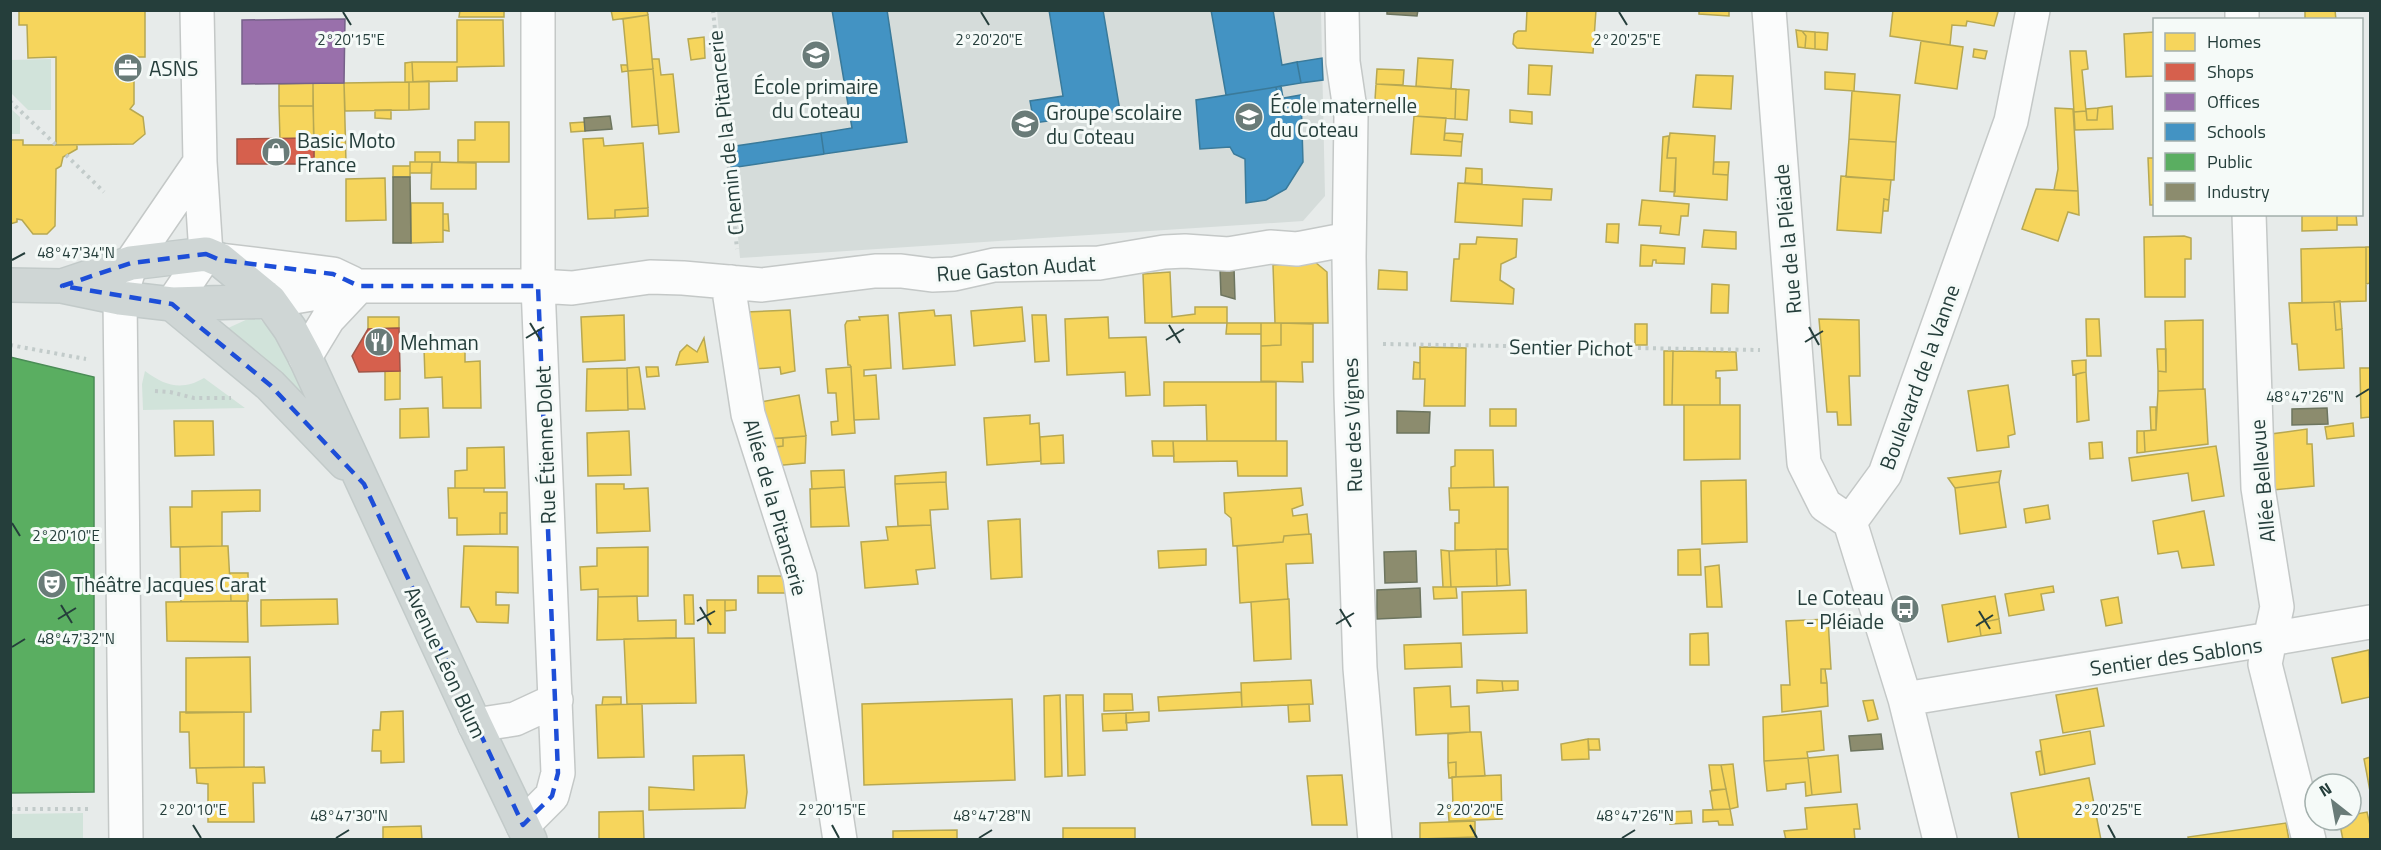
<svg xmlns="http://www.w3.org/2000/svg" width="2381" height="850" viewBox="0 0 2381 850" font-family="'Titillium Web',sans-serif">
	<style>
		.built { fill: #d5dcda }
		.green { fill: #d1e3da }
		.homes { fill: #f6d55c; stroke: #b7a852; stroke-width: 1.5 }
		.shops { fill: #d6604d; stroke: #a15648; stroke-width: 1.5 }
		.offices { fill: #9970ab; stroke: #766189; stroke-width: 1.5 }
		.schools { fill: #4393c3; stroke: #3a7a9a; stroke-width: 1.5 }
		.public { fill: #5aae61; stroke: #4a8c56; stroke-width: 1.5 }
		.industry { fill: #8c8c6e; stroke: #6d755f; stroke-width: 1.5 }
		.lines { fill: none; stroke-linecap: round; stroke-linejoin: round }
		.minor-casing { stroke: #c4c8c7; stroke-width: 36 }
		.major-casing { stroke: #c2cac9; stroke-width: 36 }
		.path { stroke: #c2cbca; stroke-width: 4; stroke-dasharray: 3 4.5; stroke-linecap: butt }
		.minor { stroke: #fbfcfc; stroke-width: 33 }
		.major { stroke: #cfd6d5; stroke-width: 33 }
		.marked { fill: none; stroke: #1d4ed8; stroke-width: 4.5; stroke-dasharray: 12 8; stroke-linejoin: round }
		.ticks { fill: none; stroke: #253e3b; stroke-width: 2 }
		.labels { text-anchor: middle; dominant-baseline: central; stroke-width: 6; stroke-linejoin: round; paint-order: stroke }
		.poi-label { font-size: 21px; fill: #253e3b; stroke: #f5faf8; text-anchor: start }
		.street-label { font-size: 21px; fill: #253e3b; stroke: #f5faf8 }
		.ticks-label { font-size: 15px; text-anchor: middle; fill: #253e3b; stroke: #f5faf8; stroke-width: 6; stroke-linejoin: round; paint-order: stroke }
	</style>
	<rect width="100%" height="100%" fill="#e7ebea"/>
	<!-- built -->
	<path class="built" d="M717,11h604l4,185 -22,25 -563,37z"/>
	<!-- green -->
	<path class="green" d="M51,59v51h-23l-17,-17v-33z
		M10,108l10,9v17h-9z
		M258,317l16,16 52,88 -100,-92 24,-11z
		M145,371c20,15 37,20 59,7l41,30 -102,2 -1,-26z
		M83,813v26h-72v-25z"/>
	<!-- homes -->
	<path class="homes" d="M19,10h126v47h-11v47l-4,5 13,8 2,17 -12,10 -77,1v-88l-28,1 -1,-33h-8z
		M460,10h44v7h-45z
		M611,10h36l1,5 -35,5z
		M1527,10h69l-3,43 -76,-5 -4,-4 1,-10 4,-3h8z
		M1699,10h30v6l-30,-2z
		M1893,10h101l4,2 -4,14 -27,-5 -1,5 -14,-1 -2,20 -60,-9z
		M2305,10h30l1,10h-31z
		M648,15l5,54 -25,2 -5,-52z
		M457,20h46l1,46 -47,1v14l-44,1 -1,-20h45z
		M1796,30l6,1 4,5 -1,12 -7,-1z
		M1802,31l13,1v17l-10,-1 1,-12z
		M1815,32l13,1 -1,17 -12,-1z
		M2154,32v44l-28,1 -2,-43z
		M704,37l1,21 -14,2 -3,-21z
		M1921,41l42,6 -6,42 -42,-6z
		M1974,49l13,2 -2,8 -12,-2z
		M2070,51h16l2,18 -6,1 4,41 -12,1z
		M1418,58l35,2 -2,29 -35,-3z
		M652,59h7l2,16 12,-1 6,58 -20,2z
		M412,62l1,20h-8v-19z
		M621,65h6l1,6 -6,1z
		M1529,65l23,1 -2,29 -22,-1z
		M653,69l5,56 -26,2 -4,-56z
		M1377,69l27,1 -1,15 -27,-1z
		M1825,72l30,2 -1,17 -29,-2z
		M1696,75l37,1 -2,33 -38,-2z
		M429,81v28l-20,1v-28z
		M409,82v28l-64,1 -1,-28z
		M313,83h31l2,80 -32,1z
		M313,83v23h-34v-22z
		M1376,84l80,5 -1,30 -41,-3 1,-14 -40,-2z
		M1456,89l13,1 -2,30 -12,-1z
		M1852,91l48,4 -4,47 -47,-3z
		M279,106h34l1,32 -34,1z
		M2112,106l1,23 -38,1 -1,-18 12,-1 1,9h10l1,-12z
		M2055,108l18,1 5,82 -24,-1 4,-21z
		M2098,108l-1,12h-10l-1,-11z
		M375,110h16v9l-16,-1z
		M1510,110l22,2v12l-22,-2z
		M1414,116l32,2 -2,22 18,2 -1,14 -50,-2z
		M475,122h34v40h-51v-22h17z
		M585,122v9l-14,1 -1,-9z
		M1445,133l18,1 -1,8 -18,-2z
		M1670,133l45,3 -2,38 15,1 -1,25 -53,-4 2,-38h-9z
		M1669,136l-2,22h9l-1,34 -15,-1 3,-54z
		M603,138l1,8 39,-3 5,65 -33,2v8l-27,1 -5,-80z
		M1849,139l47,3 -2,38 -48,-3z
		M10,140h13v5h54v4l-14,8 -2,9 -5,3 -1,57 -8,8h-14l-11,-14 -5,-1v3l-7,2z
		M415,152h25v10h-25z
		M2148,158h6v47h-4z
		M410,162h22l-1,11h-21z
		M432,162l44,1v26h-45z
		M1714,162h15l-1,13 -15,-1z
		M393,166h17v11h-17z
		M1466,168l16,1v15l-17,-1z
		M1841,176l50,4 -2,20 -5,-1 -3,34 -44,-3z
		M385,178l1,42 -40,1v-42z
		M1458,183l94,6 -1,11 -28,-1 -1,27 -67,-4z
		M2036,189l42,2 1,24 -11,-3 -10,29 -36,-12z
		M1884,199l5,1 -1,11h-5z
		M1642,200l47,4 -1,12h-7l-2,19 -19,-2 1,-7 -22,-1z
		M411,203h32v39l-32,1z
		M648,208v8l-33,2v-8z
		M443,214h5l1,17 -6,-1z
		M2302,214h35v16l-35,1z
		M2337,214h19l1,11h-20z
		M1607,224h12l-1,19 -12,-1z
		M1704,230l32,2v17l-34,-2z
		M2184,236l7,2v21h-6v38h-40l-1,-60z
		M1477,237l40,2 -1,18 -15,7 -1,16 14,9 -1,15 -62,-3 3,-42h5l1,-15h16z
		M1641,245l44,3 -1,16 -28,-1v-3h-3l-1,6h-12z
		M2366,247h4v36l-4,1z
		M2366,247v54l-64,2 -1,-54z
		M1315,262l12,10 1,51h-53l-2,-58z
		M1379,270l28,2v18l-29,-1z
		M1170,272l2,45 23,-3v-7h32v16h-82l-2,-49z
		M1712,284l17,1 -1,28h-17z
		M2340,301l2,28 -6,1 -2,-28z
		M2334,302l2,28 6,-1 2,39 -45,2 -2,-26h-5l-3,-41z
		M1022,307l3,34 -51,5 -3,-35z
		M790,310l5,61 -14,3 -1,-7 -26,2 -8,-57z
		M934,310l1,6 16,-1 4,50 -52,4 -4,-56z
		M624,315l1,45 -42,2 -2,-45z
		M888,315l3,53 -27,2v6l12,-1 3,44 -25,1 -3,-53 -1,-2h-2l-3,-40 2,-4 13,-1 -1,-3z
		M1032,315h14l3,46 -14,1z
		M368,317h31v11l-31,1z
		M1108,317l1,21 37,-1 4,58 -24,1 -1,-24 -58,3 -2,-56z
		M1819,319l40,1 1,56h-11l2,49h-13l-1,-13h-10z
		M2086,319h13l2,37h-14z
		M2203,320v69l-45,2v-20l8,1 -1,-51z
		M1227,323h34v11h-35z
		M1261,323h20v22l-20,1z
		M1281,323l32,1v38h-11l1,20 -42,-1v-35l20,-1z
		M1635,324h12v21h-12z
		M704,338l4,24 -32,3 4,-13 7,-7 10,7z
		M1420,347l46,1 -1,58h-41l1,-27h-5z
		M424,348h41v14l15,-1 1,47h-38l-1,-31 -17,1z
		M2157,349h9v23l-8,-1z
		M1664,351h9l-1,54h-8z
		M1673,351l63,1 1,18 -21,1v7h4v27h-48z
		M2086,360v12l-13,3 -1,-14z
		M1414,362l6,1v16h-7z
		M639,367l6,42h-17l-1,-41z
		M646,367h12l1,9 -12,1z
		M851,367l4,66 -23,2 -1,-13 7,-1 -2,-28h-8l-2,-24z
		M627,368l1,42 -42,1 1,-42z
		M2360,368h10v49l-9,1z
		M385,371h15v28l-15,1z
		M2086,372l3,48 -12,2 -1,-48z
		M1164,382h112v59h-69l-1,-36 -42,1z
		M2008,385l7,49 -7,2 1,11 -32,4 -9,-60z
		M2205,389l3,55 -63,8 -1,-21 12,-1 2,-39z
		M799,395l7,41 -40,3 -6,-37z
		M1684,405h56v54l-56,1z
		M2150,407h6v23h-5z
		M428,408l1,29 -29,1v-29z
		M1490,409h26v17h-26z
		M1030,415v9l9,-1 2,38 -54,4 -3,-47z
		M174,421h39l1,34 -39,1z
		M2353,423l1,13 -27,3 -2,-12z
		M2307,429v15h5l2,42 -41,4 -2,-56z
		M629,431l2,44 -43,1 -1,-43z
		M2137,431h7l1,21 -8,1z
		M1063,435l1,28 -23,1 -1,-27z
		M806,436l-1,27 -32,3 -5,-18 15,-2v-8z
		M783,438v8l-16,2 -1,-9z
		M1152,441h21l1,15h-21z
		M1173,441h114v35h-49l-1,-15 -63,1z
		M2102,442l1,16 -13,1 -1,-16z
		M2216,446l8,50 -32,5 -4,-28 -56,8 -3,-23z
		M504,447l1,41h-50v-17l12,-1v-22z
		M1455,450h38l1,37 -43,1v-21l4,-1z
		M844,470l1,17 -33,2 -1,-18z
		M2001,471l-2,11 -44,6 -7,-10z
		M946,472v10l-51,2v-8z
		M1746,480l1,62 -45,2 -1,-63z
		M946,482l2,27 -18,1 1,15 -33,1 -3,-42z
		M1999,482l7,45 -46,7 -5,-46z
		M596,484h28v5l24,-1 2,43 -53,2z
		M845,487l4,39 -38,1 -1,-38z
		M1508,487v62l-53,1v-27h4v-13h-9l-1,-22z
		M448,488h36v4h23v21h-7v21l-43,1v-17h-8z
		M1301,488l2,17 -11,4 1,7 14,-2 2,20 -25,2 -1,6 -50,4 -2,-28 -6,-5 -1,-20z
		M260,490v21l-38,1v34l-51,1 -1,-40h22v-16z
		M2048,505l2,14 -24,4 -2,-14z
		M2204,511l10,54 -32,3 -4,-17 -20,3 -5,-33z
		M500,513h7v21h-7z
		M1020,519l2,58 -31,2 -3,-58z
		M931,525l4,43 -19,2 2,14 -53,4 -4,-46 27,-2 -2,-13z
		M1311,534l2,29 -27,1 2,35 -48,4 -3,-57 46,-4 1,-6z
		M222,546h6l3,55 -50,1 -1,-55z
		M464,546l54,1v46l-22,-1v13h13l-1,18 -31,-1 -8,-15h-8z
		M648,547v49l-50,1v-8l-17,1 -1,-23 17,-1v-18z
		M1206,549v16l-47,3 -1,-17z
		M1496,549l1,37 -46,1 -2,-36z
		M1496,549h12l2,36 -13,1z
		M1700,549l1,26h-23v-25z
		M1441,550l8,1 2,36h-8z
		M1719,565l3,42h-15l-2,-40z
		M230,573h18v28h-17z
		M758,576h26l4,17h-30z
		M2053,586l1,6 -13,2 3,16 -35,6 -4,-22z
		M1433,587h23l1,11 -23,1z
		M1526,590l1,43 -64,2 -1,-43z
		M684,595h9l1,29h-9z
		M637,596l1,25 38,-1v18l-79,2 1,-43z
		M1995,596l4,23 -20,4 2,13 -33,6 -6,-37z
		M2118,597l4,26 -16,3 -5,-26z
		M337,599l1,25 -77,2v-26z
		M1289,599l2,60 -37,2 -3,-59z
		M707,600h18v33h-17z
		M725,600h11v10l-11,1z
		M247,601l1,41 -81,-1 -1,-39z
		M1828,619l3,50h-10v14h6l1,23 -46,6 -1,-27h9l-4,-64z
		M1999,619l2,14 -20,3 -2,-13z
		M1708,633l1,32h-19v-31z
		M694,638l2,65 -69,1 -3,-65z
		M1461,643l1,24 -57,2 -1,-24z
		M2369,650l1,47 -28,6 -10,-45z
		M250,657l1,55 -65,1v-55z
		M1821,669h4l2,14h-6z
		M1311,680l2,24 -71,3 -1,-24z
		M1477,680l25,1 1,10 -26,2z
		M1502,681h16v9l-15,1z
		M1450,686l1,21 18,-1 1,26 -54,3 -2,-47z
		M2097,688l7,38 -41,7 -7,-38z
		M1241,692l1,15 -83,4 -1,-14z
		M1104,694h28l1,16 -29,1z
		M1060,695l2,81 -17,1 -1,-81z
		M1066,695h17l2,80 -17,1z
		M603,697h18v7l-19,1z
		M1012,699l3,81 -151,5 -2,-81z
		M1873,700l5,19 -10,2 -5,-20z
		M642,704l2,53 -46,1 -2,-53z
		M1309,704l1,17 -21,1 -1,-17z
		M403,711l1,51 -23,1v-12h-9l1,-21h7l1,-18z
		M1821,711l3,39 -17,2 1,6 -44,3 -1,-44z
		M180,712h64v55l-54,1 -1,-36h-9z
		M1149,712v9l-23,2v-10z
		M1126,713l1,17 -24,1 -1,-17z
		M2090,731l5,33 -50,10 -5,-34z
		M1470,732h11l4,44 -29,1v-15l-8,1v-29z
		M1588,739l1,20 -27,1 -1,-16z
		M1588,739h11l1,11h-11z
		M2041,751l4,23 -5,1 -4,-23z
		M744,755l3,37 -2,16 -96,2v-23l45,3 -1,-34z
		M1838,755l3,37 -29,3 -4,-37z
		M2370,757v34l-6,-32z
		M1808,758l4,37 -6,1 -1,-14 -19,2v5l-19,2 -3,-30z
		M1456,762v15l-7,1 -1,-15z
		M1733,764l5,43 -8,2 -9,-44z
		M1709,765h12l5,24 -14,1z
		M264,767l1,16h-12l1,39h-46v-38l-11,-1 -1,-15z
		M1342,775l5,50h-35l-5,-49z
		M1501,775l1,44 -53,2 -1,-15 5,-1 -1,-28z
		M2089,778l12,62h-82l-8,-47z
		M1726,789l4,20 -17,1 -3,-19z
		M1857,804l3,25h-6l1,11h-69l-2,-9 23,-2 -2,-21z
		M1730,809l3,16h-14l-1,-4 -15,1v-12z
		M643,811l1,29h-45v-28z
		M1691,811l1,12 -22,1 -1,-12z
		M2367,812l3,13v15h-27l-4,-20h12v-5z
		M1475,821v16l-55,2v-16z
		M2286,823l3,17h-100l-1,-3z
		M421,826l1,14h-39v-13z
		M1063,828h72v12h-72z
		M957,830v10h-64v-9z"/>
	<!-- shops -->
	<path class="shops" d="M314,138v26h-77v-25z
		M399,328l1,43 -41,1 -7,-16 16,-27z"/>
	<!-- offices -->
	<path class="offices" d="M345,19l-1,64 -102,1v-64z"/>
	<!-- schools -->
	<path class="schools" d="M832,10h55l20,132 -83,12 -3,-21 31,-5z
		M1049,10h54l17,101 -86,12 -4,-22 33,-5z
		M1211,10h62l9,55 15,-3 4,21 -75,12z
		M1322,58l1,22 -22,3 -4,-21z
		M1281,86l2,12 -5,1 -2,-12z
		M1276,87l2,12 23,-4 2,67 -17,27 -20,11 -20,3 -1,-44 -11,-5 -4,-7 -30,2 -4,-49z
		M821,133l3,21 -93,14 -2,-21z"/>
	<!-- public -->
	<path class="public" d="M10,357l84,20v415l-84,1z"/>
	<!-- industry -->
	<path class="industry" d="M1387,10h31l-1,6 -30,-2z
		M610,116l2,13 -27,2 -1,-13z
		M393,177h17l1,66h-18z
		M1220,268h14l1,31 -14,-4z
		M2327,408l1,16 -36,1v-16z
		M1397,411l33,1 -1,21h-32z
		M1416,551l1,31 -32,1 -1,-31z
		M1420,588l1,29 -44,2v-29z
		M1881,734l2,15 -32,2 -2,-15z"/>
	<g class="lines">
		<!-- minor casing -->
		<g class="minor-casing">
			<path id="minor" d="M1342,10l1,52 8,54 -2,141 2,138 9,273 15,172
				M1769,10l35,453 21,42 25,17
				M2242,10v10
				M2249,214l9,274 19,119 -7,32 100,-17
				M220,260l113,14 19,9
				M731,282l-1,15 18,117 52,163 40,263
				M270,301l89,-15h179l34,2 78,-11 33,1 79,7 113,-14h26l31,4 22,-1 40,-9 105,-2 65,-11 21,-1 43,3 42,-7 27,2 52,-10
				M172,304l34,-50 -6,-92 -3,-152
				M305,357l23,-38 31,-33
				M1850,522l35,-48 126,-353 22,-111
				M1850,522l55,177 35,141
				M1917,697l353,-58 -5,25 44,176
				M475,725l40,-6 41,-19
				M523,825l29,-29 6,-23 -20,-487v-276
				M126,840l-6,-542 11,-35 69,-101"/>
		</g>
		<!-- major casing -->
		<g class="major-casing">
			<path id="major" d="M10,285l52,1 58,12 52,6 98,-3
				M62,286l69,-23 75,-9 14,6 50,41 20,28 15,28 170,368 55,115
				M172,304l98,81 75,78"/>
		</g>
		<!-- path -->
		<path class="path" d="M713,10l24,239
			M10,101l46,44
			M66,155l38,37
			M1383,344l377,6
			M10,345l76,14
			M155,391l15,1 24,6h37
			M10,809h80"/>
		<!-- minor -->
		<use href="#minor" class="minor"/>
		<!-- major -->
		<use href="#major" class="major"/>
	</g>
	<!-- marked area -->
	<path class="marked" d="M206,254l14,6 113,14 26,12h179l20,487 -6,23 -29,29 -159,-341 -94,-99 -98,-81 -110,-18 69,-23z"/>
	<!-- ticks -->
	<path class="ticks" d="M343,12l8,13M981,12l8,13M1619,12l8,13M12,260l13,-7M530,323l11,18M1169,325l11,18M1809,327l10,18M526,338l18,-11M1166,340l18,-11M1805,342l18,-11M2356,397l13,-8M12,523l8,13M61,605l11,18M700,607l11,18M1340,609l11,18M1979,611l11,18M58,619l18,-11M697,621l18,-10M1336,624l18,-11M1976,626l17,-11M12,647l13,-8M193,825l8,13M832,825l7,13M1470,825l7,13M2108,825l7,13M336,838l13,-8M979,838l13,-8M1622,838l13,-8"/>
	<!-- icons -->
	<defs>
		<g id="school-disc" transform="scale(1.5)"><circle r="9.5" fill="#697b78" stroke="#f5faf8"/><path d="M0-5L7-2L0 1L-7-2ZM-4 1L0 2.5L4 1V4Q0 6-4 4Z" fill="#fff"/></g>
		<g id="office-disc" transform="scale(1.5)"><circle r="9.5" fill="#697b78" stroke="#f5faf8"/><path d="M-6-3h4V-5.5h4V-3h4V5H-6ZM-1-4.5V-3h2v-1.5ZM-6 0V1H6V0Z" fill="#fff"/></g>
		<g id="shop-disc" transform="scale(1.5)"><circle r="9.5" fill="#697b78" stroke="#f5faf8"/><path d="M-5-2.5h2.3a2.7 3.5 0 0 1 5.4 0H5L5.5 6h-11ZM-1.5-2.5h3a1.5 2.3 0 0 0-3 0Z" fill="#fff"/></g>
		<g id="restaurant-disc" transform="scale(1.5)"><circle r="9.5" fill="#697b78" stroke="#f5faf8"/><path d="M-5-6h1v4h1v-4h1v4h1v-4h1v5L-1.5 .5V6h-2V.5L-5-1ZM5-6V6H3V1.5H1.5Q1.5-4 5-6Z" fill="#fff"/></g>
		<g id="theatre-disc" transform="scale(1.5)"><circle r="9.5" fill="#697b78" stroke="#f5faf8"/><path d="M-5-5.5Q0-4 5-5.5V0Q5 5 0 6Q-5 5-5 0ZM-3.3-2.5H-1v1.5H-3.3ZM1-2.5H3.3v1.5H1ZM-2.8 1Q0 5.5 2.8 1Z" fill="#fff"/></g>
		<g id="bus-disc" transform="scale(1.5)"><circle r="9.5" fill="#697b78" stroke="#f5faf8"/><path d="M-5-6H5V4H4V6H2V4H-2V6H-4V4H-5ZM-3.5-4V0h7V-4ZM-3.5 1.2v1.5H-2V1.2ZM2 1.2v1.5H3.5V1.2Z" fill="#fff"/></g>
	</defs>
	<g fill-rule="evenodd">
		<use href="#school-disc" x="816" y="55"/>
		<use href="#office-disc" x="128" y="68"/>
		<use href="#school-disc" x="1249" y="117"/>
		<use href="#school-disc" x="1025" y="124"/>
		<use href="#shop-disc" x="276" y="152"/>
		<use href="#restaurant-disc" x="379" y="342"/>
		<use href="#theatre-disc" x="52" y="584"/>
		<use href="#bus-disc" x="1905" y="609"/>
	</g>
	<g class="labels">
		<!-- poi labels -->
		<g class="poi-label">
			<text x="149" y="68">ASNS</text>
			<text x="816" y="86" text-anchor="middle">École primaire<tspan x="816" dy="24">du Coteau</tspan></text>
			<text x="1270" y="105">École maternelle<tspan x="1270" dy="24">du Coteau</tspan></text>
			<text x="1046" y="112">Groupe scolaire<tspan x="1046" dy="24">du Coteau</tspan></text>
			<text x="297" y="140">Basic Moto<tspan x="297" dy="24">France</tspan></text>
			<text x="400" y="342">Mehman</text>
			<text x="73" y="584">Théâtre Jacques Carat</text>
			<text x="1884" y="597" text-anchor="end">Le Coteau<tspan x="1884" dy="24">- Pléiade</tspan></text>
		</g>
		<!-- street labels -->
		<g class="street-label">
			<text transform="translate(725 133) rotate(-96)">Chemin de la Pitancerie</text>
			<text transform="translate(1787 239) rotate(-95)">Rue de la Pléiade</text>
			<text transform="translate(1016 268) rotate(-4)">Rue Gaston Audat</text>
			<text transform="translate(1571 347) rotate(1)">Sentier Pichot</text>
			<text transform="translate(1919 377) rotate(-70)">Boulevard de la Vanne</text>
			<text transform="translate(1352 425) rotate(-92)">Rue des Vignes</text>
			<text transform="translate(545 445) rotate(-92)">Rue Étienne Dolet</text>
			<text transform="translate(2262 481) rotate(-95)">Allée Bellevue</text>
			<text transform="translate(776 507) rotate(74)">Allée de la Pitancerie</text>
			<text transform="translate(2176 656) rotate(-8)">Sentier des Sablons</text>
			<text transform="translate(446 662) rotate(65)">Avenue Léon Blum</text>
		</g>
	</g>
	<g class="ticks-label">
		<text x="351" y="45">2°20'15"E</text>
		<text x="989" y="45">2°20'20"E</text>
		<text x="1627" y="45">2°20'25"E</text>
		<text x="76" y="258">48°47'34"N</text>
		<text x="2305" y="402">48°47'26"N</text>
		<text x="66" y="541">2°20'10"E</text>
		<text x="76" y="644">48°47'32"N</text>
		<text x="193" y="815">2°20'10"E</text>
		<text x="832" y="815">2°20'15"E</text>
		<text x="1470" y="815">2°20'20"E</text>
		<text x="2108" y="815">2°20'25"E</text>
		<text x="349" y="821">48°47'30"N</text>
		<text x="992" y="821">48°47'28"N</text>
		<text x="1635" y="821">48°47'26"N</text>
	</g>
	<!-- border -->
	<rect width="2381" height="850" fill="none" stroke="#253e3b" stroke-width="24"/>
	<!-- legend -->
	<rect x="2153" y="18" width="210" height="198" fill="#f5faf8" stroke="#a2afac" stroke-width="1.5"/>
	<rect x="2165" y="33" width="30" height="18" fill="#f6d55c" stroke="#a2afac" stroke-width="1.5"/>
	<text x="2207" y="48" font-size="18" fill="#253e3b">Homes</text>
	<rect x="2165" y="63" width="30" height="18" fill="#d6604d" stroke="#a2afac" stroke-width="1.5"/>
	<text x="2207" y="78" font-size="18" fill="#253e3b">Shops</text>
	<rect x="2165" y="93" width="30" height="18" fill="#9970ab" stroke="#a2afac" stroke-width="1.5"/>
	<text x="2207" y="108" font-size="18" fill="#253e3b">Offices</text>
	<rect x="2165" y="123" width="30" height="18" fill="#4393c3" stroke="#a2afac" stroke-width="1.5"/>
	<text x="2207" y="138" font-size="18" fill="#253e3b">Schools</text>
	<rect x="2165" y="153" width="30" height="18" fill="#5aae61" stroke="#a2afac" stroke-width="1.5"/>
	<text x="2207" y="168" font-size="18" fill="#253e3b">Public</text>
	<rect x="2165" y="183" width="30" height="18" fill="#8c8c6e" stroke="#a2afac" stroke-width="1.5"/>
	<text x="2207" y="198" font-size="18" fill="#253e3b">Industry</text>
	<!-- north arrow -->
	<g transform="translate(2333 802) rotate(329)"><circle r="28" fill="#f5faf8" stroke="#a2afac" stroke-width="1.5"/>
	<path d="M0-4.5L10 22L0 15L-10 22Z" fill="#697b78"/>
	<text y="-9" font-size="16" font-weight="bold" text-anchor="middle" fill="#253e3b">N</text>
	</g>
</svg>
